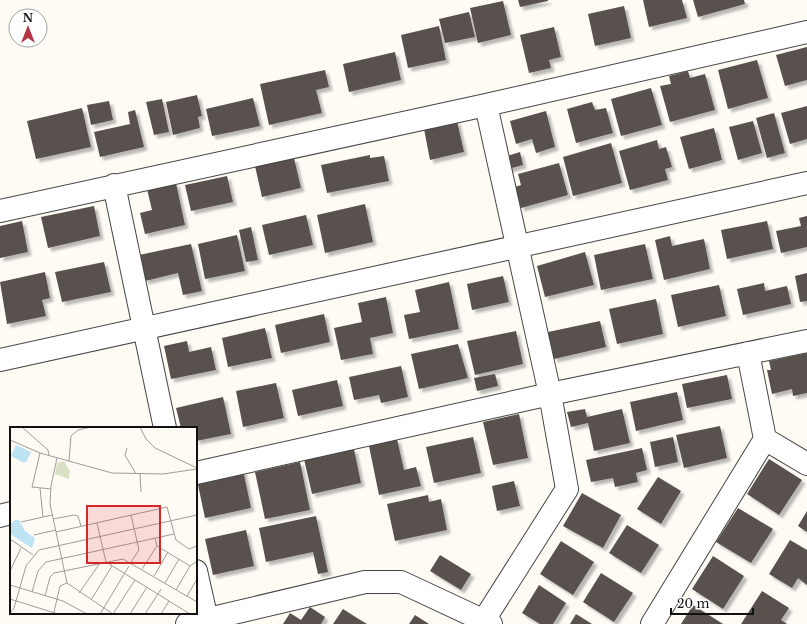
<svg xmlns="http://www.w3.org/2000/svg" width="807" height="624" viewBox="0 0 807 624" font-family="'Libre Baskerville',serif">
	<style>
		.building { fill: #59514e; filter: url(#shadow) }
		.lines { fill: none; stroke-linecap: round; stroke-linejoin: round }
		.minor-casing { stroke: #444; stroke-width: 24 }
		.minor { stroke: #fff; stroke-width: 22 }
		.inset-road { fill: none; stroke: #9f9d9a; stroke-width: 1 }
		.view { fill: #d62828; fill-opacity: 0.15; stroke: #d62828; stroke-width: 2 }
		.inset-edge { fill: none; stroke: #111; stroke-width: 2 }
	</style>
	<defs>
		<filter id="shadow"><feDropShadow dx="3.5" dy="3.5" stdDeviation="1" flood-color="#0004"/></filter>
	</defs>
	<rect width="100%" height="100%" fill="#fefbf5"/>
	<!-- building -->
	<path class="building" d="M518,0h30v1l-28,6z
		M643,0h39l5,18 -38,9z
		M693,0h51l1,4 -47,13z
		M503,1l8,34 -33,8 -8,-35z
		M624,6l7,32 -36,8 -7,-32z
		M469,12l6,25 -30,6 -6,-24z
		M439,26l7,34 -38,8 -7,-33z
		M554,27l7,30 -12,3 2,8 -22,5 -9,-38z
		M807,47v33l-22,6 -9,-31z
		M395,52l6,28 -52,12 -6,-28z
		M757,60l11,38 -40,11 -10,-39z
		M325,70l4,17 -13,3 6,23 -53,12 -9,-41z
		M688,71l2,7 15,-4 10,36 -45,12 -10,-36 11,-2 -2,-8z
		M651,88l11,37 -41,11 -10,-37z
		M197,95l5,21 -4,1 2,11 -27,7 -7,-33z
		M253,98l7,28 -48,10 -6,-27z
		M162,99l7,33 -15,3 -8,-33z
		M109,101l4,19 -22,5 -4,-20z
		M592,102l3,8 11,-2 7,25 -37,10 -9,-34z
		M807,106v33l-17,5 -9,-31z
		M82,108l9,39 -55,12 -9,-38z
		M135,110l9,37 -44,10 -6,-25 36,-8 -2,-12z
		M546,111l9,36 -19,6 -4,-14 -16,5 -6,-23z
		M774,113l11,40 -18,5 -11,-40z
		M457,121l7,31 -34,8 -6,-31z
		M753,121l9,32 -24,7 -9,-33z
		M714,128l8,32 -33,9 -9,-32z
		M657,140l2,9 7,-2 6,20 -7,2 3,11 -38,10 -11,-39z
		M611,143l11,40 -49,13 -10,-39z
		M520,152l3,13 -15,4 -4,-12z
		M370,155v3l14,-2 5,25 -62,12 -6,-28z
		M294,158l7,30 -39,9 -7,-31z
		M559,163l9,32 -47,13 -6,-21 6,-2 -3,-11z
		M227,176l6,26 -42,9 -6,-26z
		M176,183l9,42 -40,9 -5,-21 12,-3 -5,-21z
		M365,204l8,38 -48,11 -8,-38z
		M94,206l6,30 -52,12 -7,-31z
		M306,215l7,30 -44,10 -7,-30z
		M807,216v31l-26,6 -5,-22 25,-5 -2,-8z
		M22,221l6,31 -28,6v-32z
		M767,221l6,28 -46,10 -6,-29z
		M251,227l7,33 -12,2 -7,-32z
		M237,235l8,36 -40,8 -7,-35z
		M670,236l2,10 32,-7 6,30 -46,11 -9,-40z
		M191,244l11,47 -19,4 -5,-22 -33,8 -6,-26z
		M645,244l8,35 -52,11 -7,-35z
		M585,252l9,33 -49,12 -8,-31z
		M104,262l7,30 -49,10 -7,-30z
		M45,272l5,26 -8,2 4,16 -39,8 -7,-42z
		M807,273v28l-7,1 -5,-26z
		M503,276l6,26 -37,8 -5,-26z
		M449,282l10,47 -50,10 -5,-24 16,-3 -5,-22z
		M764,283l1,8 22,-5 4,18 -48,11 -6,-26z
		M719,285l7,31 -48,11 -7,-32z
		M386,297l7,36 -23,5 3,16 -32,6 -7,-32 28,-6 -4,-19z
		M656,299l7,35 -46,10 -8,-35z
		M324,314l6,28 -49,11 -6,-28z
		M600,321l6,26 -52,12 -6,-27z
		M265,328l7,30 -44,9 -6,-29z
		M516,331l7,33 -48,11 -8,-34z
		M187,341l2,11 22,-5 5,23 -45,9 -7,-33z
		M458,344l10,34 -49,11 -8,-35z
		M807,353v40l-14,3 -1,-7 -20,5 -5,-24h4l-2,-9z
		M401,366l7,31 -27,6 -2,-8 -25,5 -5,-23z
		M495,374l3,12 -21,5 -3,-13z
		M727,375l5,24 -45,9 -5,-24z
		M337,380l6,26 -45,10 -6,-26z
		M276,383l8,35 -41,9 -7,-36z
		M677,392l6,28 -47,11 -6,-29z
		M223,397l8,37 -35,7v-13h-15l-5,-20z
		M585,409l2,8 35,-8 8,34 -36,8 -6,-28 -17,4 -4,-15z
		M519,414l9,44 -35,7 -10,-43z
		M720,426l7,32 -43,10 -8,-33z
		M473,437l8,36 -47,10 -8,-36z
		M673,437l5,25 -23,5 -5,-25z
		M397,439l7,31 12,-3 5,19 -42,9 -10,-49z
		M642,448l5,22 -11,3 2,9 -23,5 -2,-9 -22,4 -5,-22z
		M354,449l7,34 -49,11 -8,-35z
		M769,459l33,21 -23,35 -32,-21z
		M300,462l10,48 -45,9 -10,-47z
		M243,470l8,38 -46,10 -8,-38z
		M658,477l23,14 -20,33 -24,-15z
		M514,481l6,25 -23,5 -5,-25z
		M582,493l39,22 -18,33 -40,-22z
		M428,495l1,7 12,-3 6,31 -52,11 -8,-37z
		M738,508l35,21 -22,34 -35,-21z
		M807,511v21l-9,-6z
		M316,516l12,56 -10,2 -5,-22 -47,10 -7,-34z
		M627,525l32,20 -18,28 -32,-20z
		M246,530l8,36 -41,9 -8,-36z
		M790,540l17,10v35l-9,-7 -6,10 -23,-14z
		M561,541l33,21 -21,33 -33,-21z
		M440,555l31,19 -10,16 -31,-19z
		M713,556l31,20 -21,33 -31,-20z
		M601,573l32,20 -19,29 -31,-20z
		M539,585l27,18 -13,21h-13l-18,-11z
		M762,591l27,17 -8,12 6,4h-46z
		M693,605l30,19h-42z
		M310,607l15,10 -4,7h-38l7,-11 11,7z
		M343,609l14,9 10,6h-34z
		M576,614l16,10h-22z
		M415,615l14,9h-20z"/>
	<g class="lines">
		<!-- minor casing -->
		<g class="minor-casing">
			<path id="minor" d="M114,185l51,243
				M0,211l486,-106 321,-73
				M748,353l17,86 42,25
				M0,360l807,-177
				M196,473l354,-79 257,-53
				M0,516l11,-3
				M196,571l11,49 7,4
				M484,620l83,-131 -17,-95 -64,-289
				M187,624l178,-42h36l90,42
				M652,624l113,-185"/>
		</g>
		<!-- minor -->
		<use href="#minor" class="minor"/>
	</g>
	<!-- overview -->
	<g transform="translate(10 427)">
		<rect width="187" height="187" fill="#fefbf5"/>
		<path d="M54,34l6,10 -1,8 -14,-5 2,-11z" fill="#dae0c6"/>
		<path d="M6,18l15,7 -4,9 -3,2 -13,-7zM5,93h4l6,11 10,7 -3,10 -22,-14v-10z" fill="#bee3f2"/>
		<path class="inset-road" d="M12,0l26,23 1,6M130,0l6,12 9,9 42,20M0,13l30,13 72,20 51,1 34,-5M117,21l-2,7 11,19M30,26l-8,34 19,2M47,31l-6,28 -1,18 17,79 46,31M59,34l2,-25 7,-6 13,-3M130,47l1,18M30,61l3,29M43,92l21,-4 4,1 3,10M11,95l31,-7M87,96l9,39 84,52M46,105l111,-25 9,33 13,9 8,-3M24,108l22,-5M145,111l2,8 33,20 7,-5M0,112l23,16M121,135l8,-12 -8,-35M132,142l15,-23M0,144l11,-23M144,149l14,-24M155,156l14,-24M0,158l53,16 24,13M166,163l14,-24M22,165l6,-21 8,-9 128,-28M69,166l21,-30M35,169l5,-19 4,-4 69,-14 74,43M177,169l10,-17M0,172l48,15M81,173l21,-34M44,185l6,-26 7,-3M0,186l4,-5 12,-42 13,-16 158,-35M90,187l29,-48M103,187l22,-34M120,187l17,-27M135,187l16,-25M151,187l8,-13"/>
		<path class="view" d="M77,79h73v57h-73z"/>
		<rect width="187" height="187" class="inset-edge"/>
	</g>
	<!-- north arrow -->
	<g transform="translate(28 28)"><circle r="19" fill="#ffffff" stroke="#a0a0a0"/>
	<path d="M0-3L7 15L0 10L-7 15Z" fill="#b63346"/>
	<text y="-6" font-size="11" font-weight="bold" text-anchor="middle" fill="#111111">N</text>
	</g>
	<!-- scale -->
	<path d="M671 608v6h82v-6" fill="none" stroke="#111111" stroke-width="2"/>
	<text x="677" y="608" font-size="12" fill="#111111" stroke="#ffffff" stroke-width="3" paint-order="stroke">20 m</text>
</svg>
